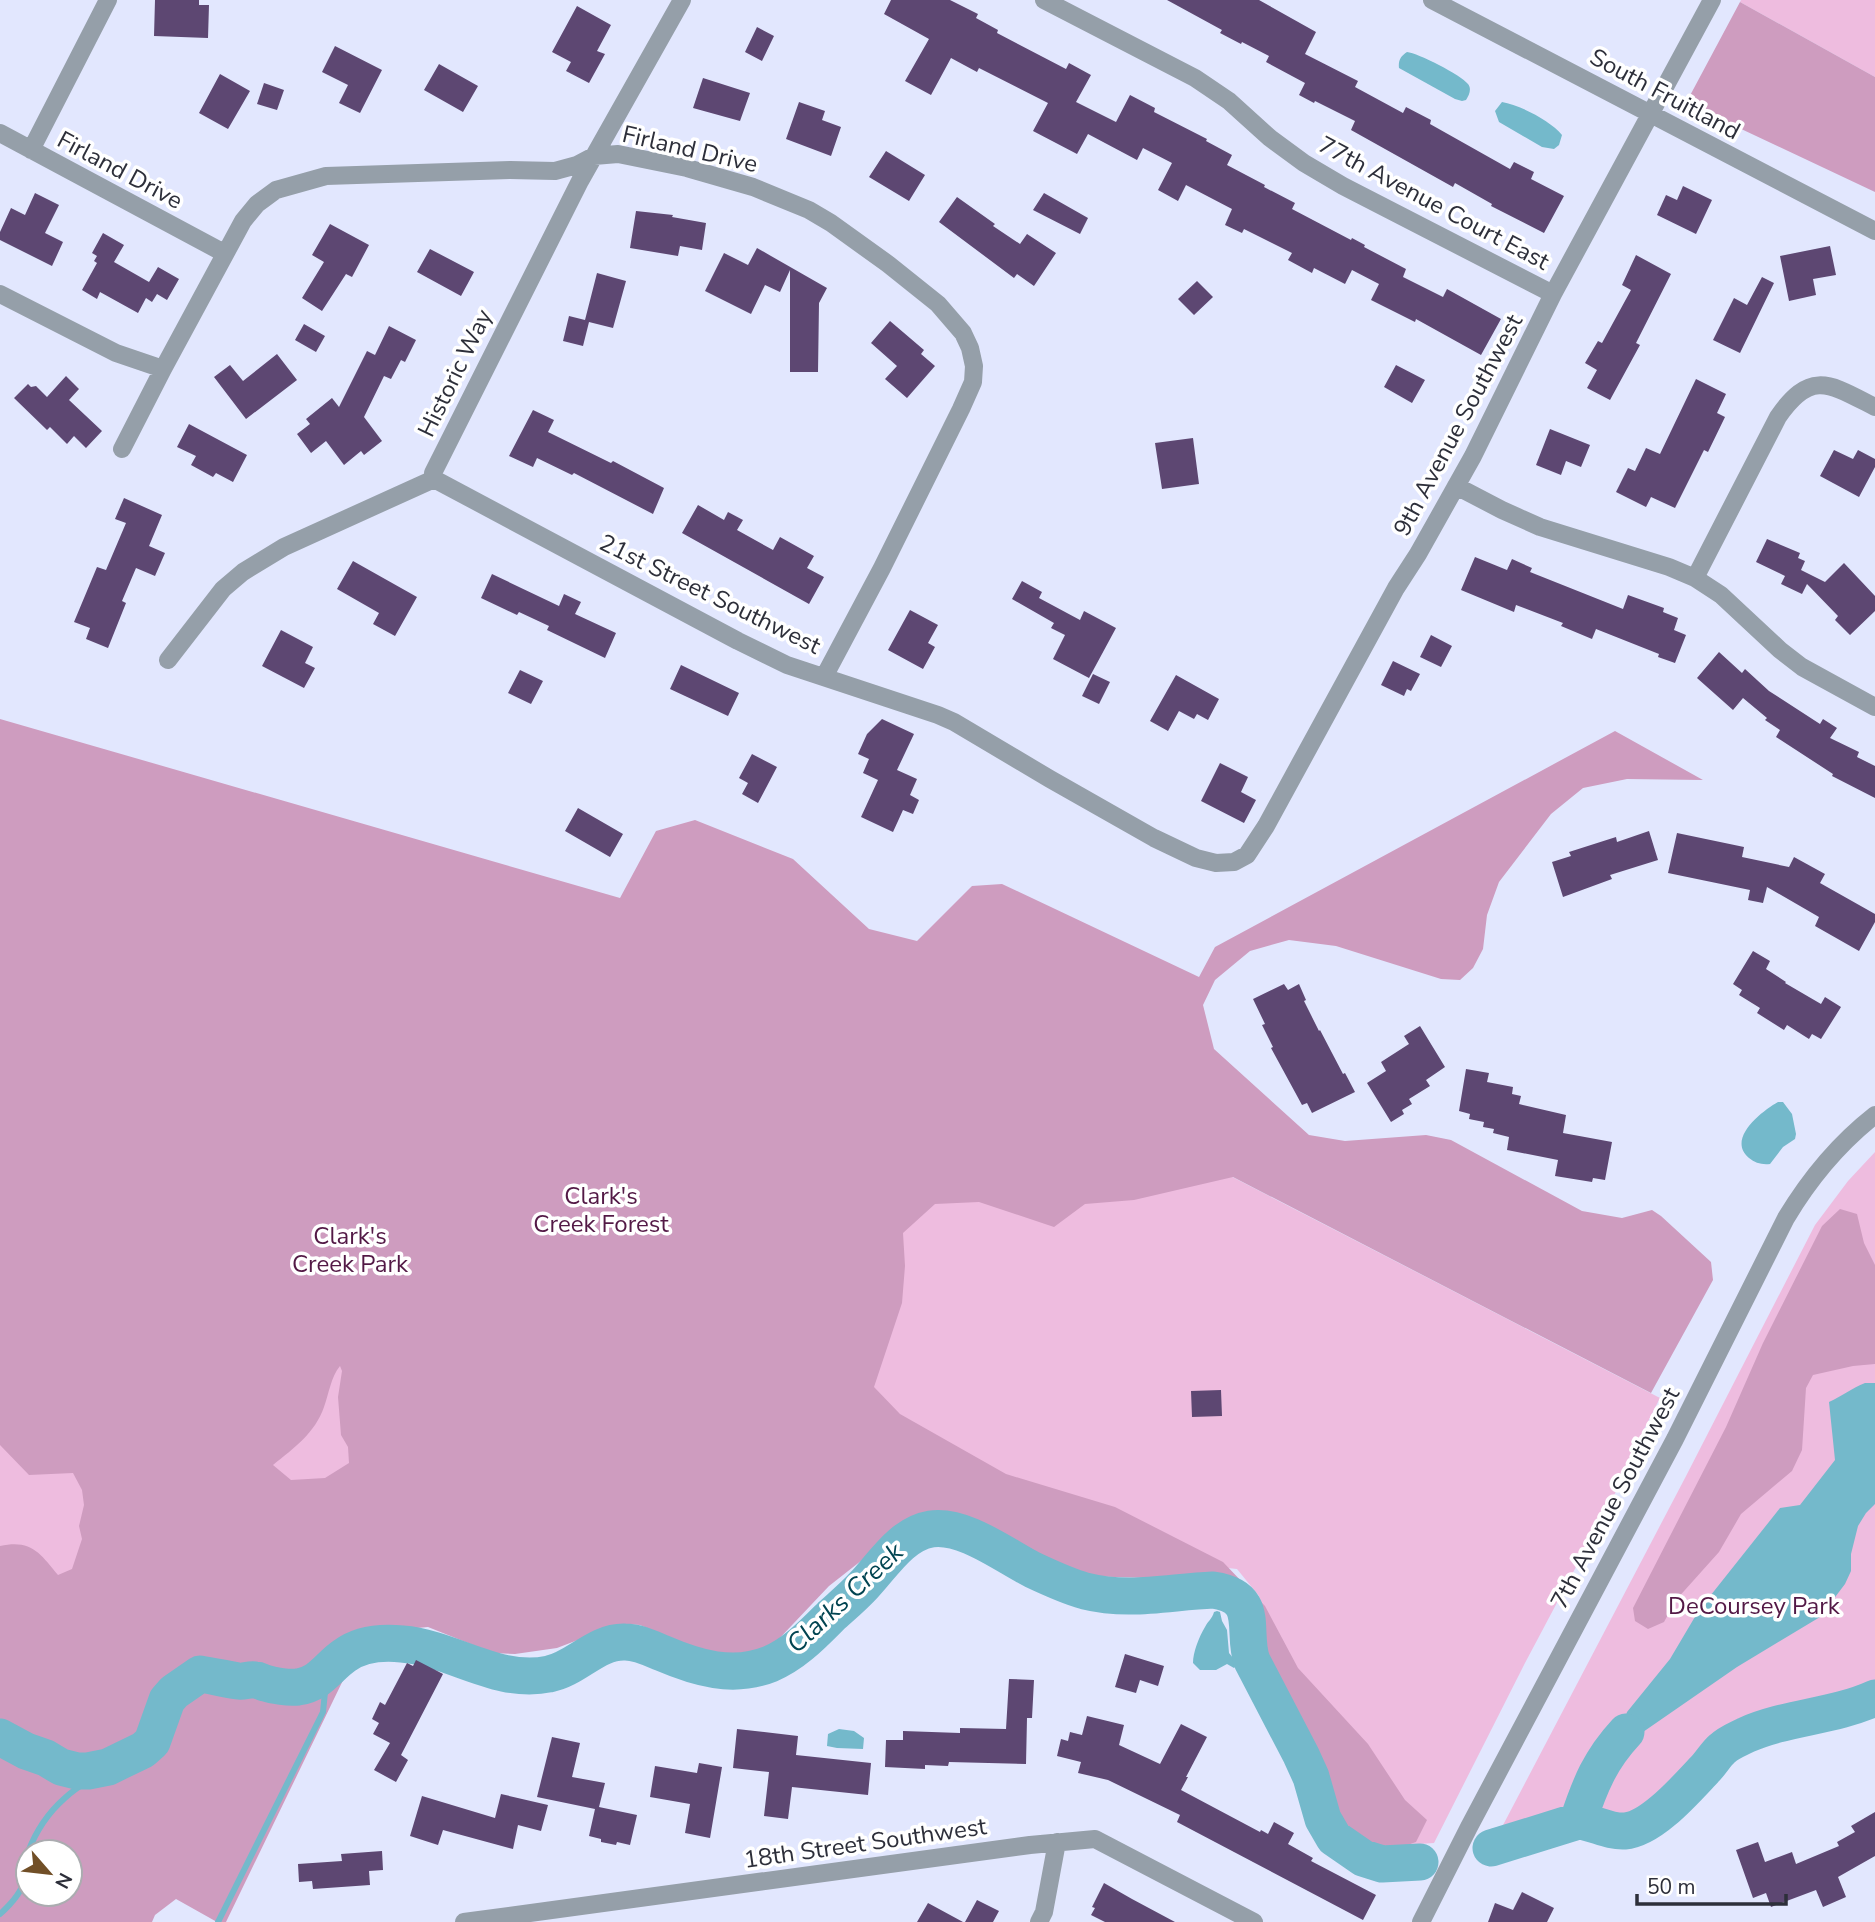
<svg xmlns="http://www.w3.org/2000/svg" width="1875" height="1922" viewBox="0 0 1875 1922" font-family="'Nunito Sans',sans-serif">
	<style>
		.green { fill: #eebcdf }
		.forest { fill: #ce9cbf; fill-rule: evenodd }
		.water { fill: #74b9cb }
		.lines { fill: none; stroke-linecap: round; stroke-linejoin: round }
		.stream { stroke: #74b9cb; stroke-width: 6 }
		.river { stroke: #74b9cb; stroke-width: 37 }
		.building { fill: #5d4772 }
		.minor { stroke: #959fa9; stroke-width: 18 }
		.labels { text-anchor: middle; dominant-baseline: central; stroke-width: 7; stroke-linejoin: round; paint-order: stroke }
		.street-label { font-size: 24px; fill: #2d2f3a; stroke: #fff }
		.park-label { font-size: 24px; fill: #531946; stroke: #fff }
		.water-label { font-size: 26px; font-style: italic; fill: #014451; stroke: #fff }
	</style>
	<rect width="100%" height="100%" fill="#e2e7fe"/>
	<!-- green -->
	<path class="green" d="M1741,0h134v77l-135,-75z
		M0,784l805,172 855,442 -34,67 3,2 -104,196 -91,180 -44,3 -69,-81 -60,-125 -2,-44 -22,-27 -55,-6 -236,-56 -553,90 -393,108z
		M1875,1152v546c-42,19 -90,19 -129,37 -8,4 -18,8 -24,14 -6,5 -11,14 -17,20 -18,19 -53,60 -80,61 -17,1 -31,-8 -47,-9l-87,27 194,-370 130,-253 33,-44z"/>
	<!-- forest -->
	<path class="forest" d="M1740,2l135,75v115l-189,-89z
		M0,719l620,179 36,-67 39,-11 98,39 76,70 48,12 55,-55 30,-2 197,93 16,-30 400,-216 88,49 -76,-1 -44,9 -32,26 -52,68 -12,33 -4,34 -10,19 -13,12 -19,-1 -105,-33 -47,-6 -39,11 -35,29 -12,25 11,44 95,86 36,6 81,-6 25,5 131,71 40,7 30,-8 9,6 50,46 2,18 -62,113 -418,-216 -99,23 -49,4 -31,23 -75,-25 -44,2 -32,29 2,33 -3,37 -28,84 26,27 106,60 109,33 108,55 42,44 33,62 70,76 37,56 22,20 -11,22 -20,7 -17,2 -25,-8 -12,-10 -12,-21 -13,-42 -56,-108 -4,-16v-28l-3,-14 -3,-7 -12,-12 -11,-6 -34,-4 -45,3 -69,-2 -60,-26 -56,-27 -28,-4 -29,8 -13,8 -65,51 -53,56 -19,12 -25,3 -28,-5 -64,-27 -15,-1 -16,4 -52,20 -42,6 -22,-1 -65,-26 -44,4 -21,8 -137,283h-9l-41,-23 -21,16 -3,7h-152v-376c31,-7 40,7 58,29l14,-6 10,-30 -3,-13 5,-21 -2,-15 -9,-17 -44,2 -29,-30zM340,1366l2,5 -4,26 3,38 7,12 1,16 -24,15 -34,2 -18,-15c21,-17 42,-32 51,-58 5,-14 7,-30 16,-41zM28,1852h42v42h-42z
		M1840,1209l17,5 7,29 11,22v99l-22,2 -40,9 -7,13 -4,62 -10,21 -51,43 -22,38 -43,48 -12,22 -16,7 -13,-8 -2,-13 93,-181 37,-84 59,-117z"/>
	<!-- water -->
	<path class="water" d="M1407,52c11,1 54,23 61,32 4,5 1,11 -2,16l-4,1 -7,-2 -56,-31c-1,-8 2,-12 8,-16z
		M1502,102c18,3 49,19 60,33l-3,10 -5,4 -12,-2 -43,-25 -4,-11z
		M1778,1102h5l9,12 4,20 -1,5 -12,8 -13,17c-8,1 -15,-1 -21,-6 -23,-19 13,-47 29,-56z
		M1865,1383h10v121l-9,9 -8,13 -7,28v17l-6,13 -25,33 -83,50 -94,65 -9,3 -8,-3 -3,-8 4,-12 43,-53 29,-49 81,-102 20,-3 35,-45 -6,-58c13,-6 23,-14 36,-19z
		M1217,1611l3,1 2,9 5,9 2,23 9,11 -4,4 -7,-4 -11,6h-16l-7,-7c0,-11 6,-26 12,-36 3,-6 7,-8 9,-15z
		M839,1729l15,2 10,7 -1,11 -26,-1 -10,-2 1,-12z"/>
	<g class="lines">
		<!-- stream -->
		<path class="stream" d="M28,1852c20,-53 56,-69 102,-96
			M0,1914c10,-9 21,-20 24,-33 2,-10 0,-19 4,-29
			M218,1922l105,-210 4,-40"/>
		<!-- river -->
		<path class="river" d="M0,1737l26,14 20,7 15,9 16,4h11l20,-4 35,-17 9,-8 15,-42 7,-8 26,-18c13,2 25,5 38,7 6,1 11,-2 17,-1 5,0 6,2 10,3 9,3 24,5 33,4 22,-3 30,-20 46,-31 16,-12 38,-14 58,-12 51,4 95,41 147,30 27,-5 47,-33 76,-32 13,0 25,6 37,11 35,15 71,26 108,11 24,-10 43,-30 61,-48 11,-10 23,-20 33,-31 19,-20 37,-51 67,-56 33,-5 74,27 102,41 17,8 34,16 52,21 44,11 83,1 128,-1 49,7 28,41 39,71l49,94 10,22 12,42 11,19 29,20 19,6 38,-2
			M1578,1821c12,-36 22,-61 48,-89
			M1491,1848l87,-27c16,1 30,11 47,10 27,-2 62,-43 80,-62 6,-6 11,-15 17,-20 6,-6 16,-10 24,-14 40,-18 87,-18 129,-37"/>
	</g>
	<!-- building -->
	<path class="building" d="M155,0h44v5h10l-1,33 -54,-2z
		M891,0h59l28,14 -2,4 22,12 -1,3 69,36 3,-6 22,12 -15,27 40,20 14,-27 25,13 -1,4 53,27 -1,2 26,14 -5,10 38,20 -1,2 31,16 -3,6 59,31 1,-2 13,7 -1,2 42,22 -3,8 40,20 4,-8 54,30 -20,36 -65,-36 -1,3 -44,-22 8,-16 -27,-14 -7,14 -31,-16 -2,5 -24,-13 4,-7 -48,-24 -2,4 -17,-8 7,-16 -46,-24 -8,16 -20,-11 14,-27 -29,-15 -6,12 -49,-26 -11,20 -44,-23 15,-28 -69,-35 -2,4 -26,-14 -20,37 -26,-14 24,-42 -45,-25z
		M1167,0h92l57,32 -11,22 53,27 -3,6 48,26 3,-6 25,13 -1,4 80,45 4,-7 20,10 -3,7 33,17 -20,37 -53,-27 1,-2 -37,-21 -2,4 -102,-57 4,-9 -40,-20 -1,2 -15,-8 6,-12 -39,-21 3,-6 -27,-14 -1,2 -21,-11 2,-3z
		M577,6l34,19 -14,26 8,3 -16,29 -23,-12 5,-9 -19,-10z
		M757,27l17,9 -12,25 -17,-9z
		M335,46l47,24 -22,43 -21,-10 9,-18 -26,-13z
		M439,64l39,22 -15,26 -39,-22z
		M220,74l30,17 -22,38 -29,-16z
		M703,78l47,15 -10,28 -47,-13z
		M264,83l20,7 -7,20 -20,-6z
		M799,102l26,9 -3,9 19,7 -10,29 -45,-17z
		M886,151l39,24 -16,26 -40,-24z
		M1683,186l29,14 -16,34 -39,-19 9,-20 11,5z
		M35,193l24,12 -14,28 18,9 -11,24 -52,-26v-8l11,-24 14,7z
		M1044,193l44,25 -8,16 -47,-24z
		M957,197l38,27 -2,2 27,18 7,-10 29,19 -22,33 -17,-12 -3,4 -75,-56z
		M636,211l37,4 -1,2 34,6 -4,27 -22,-4 -2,10 -48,-8z
		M330,224l39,21 -17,32 -6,-3 -24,37 -20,-13 22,-36 -12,-7z
		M103,233l21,12 -10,17 35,20 9,-15 21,12 -12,21 -10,-6 -5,8 -6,-4 -8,15 -38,-21 -3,7 -15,-9 15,-27 -3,-2 3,-5 -5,-3z
		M1830,246l6,29 -23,4 3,16 -27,6 -9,-45z
		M757,248l70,40 -8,15 -1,69h-28v-102l-10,22 -15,-7 -14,29 -46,-23 19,-38 24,12z
		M430,249l44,23 -13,24 -44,-24z
		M1636,255l35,19 -35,69 4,2 -30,55 -23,-12 10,-18 -12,-7 13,-22 4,2 29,-53 -9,-5z
		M597,273l29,8 -13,47 -24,-6 -6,24 -20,-5 6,-25 16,4z
		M1762,277l12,6 -34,70 -27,-13 21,-42 13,7z
		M1197,281l16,16 -19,18 -16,-16z
		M890,321l34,29 -3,4 14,12 -28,32 -22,-19 12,-13 -26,-23z
		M304,324l21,12 -9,16 -21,-12z
		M389,326l27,14 -11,22 -4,-2 -10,19 -7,-3 -20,41 18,24 -18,14 -3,-4 -17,14 -18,-24 -15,12 -14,-19 13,-10 -4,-5 26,-21 7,9 28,-56 8,4z
		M277,354l20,26 -51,39 -32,-42 16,-12 13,16z
		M1396,365l29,15 -13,23 -28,-16z
		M66,376l13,13 -10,11 33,31 -16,17 -12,-12 -7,8 -17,-17 -3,3 -33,-32 14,-14 3,3 5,-1 11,11z
		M1696,379l30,15 -9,19 8,4 -17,35 -4,-2 -29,58 -24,-11 -5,10 -30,-15 12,-24 7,3 11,-23 14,6z
		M533,410l21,10 -6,12 63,31 2,-2 51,27 -11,26 -79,-41 -2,2 -35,-17 -4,9 -24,-11z
		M189,424l58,31 -14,27 -17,-9 -3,4 -22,-12 5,-9 -19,-9z
		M1550,429l40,16 -9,22 -15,-6 -5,14 -25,-10z
		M1193,438l6,46 -37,5 -7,-46z
		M1834,450l19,9 5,-9 17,9v8l-16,30 -39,-21z
		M124,498l38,17 -13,31 16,7 -10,23 -19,-8 -14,33 4,2 -18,45 -22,-9 4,-11 -16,-6 23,-55 9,3 20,-47 -11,-4z
		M698,505l26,15 4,-8 15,8 -6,10 36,20 7,-13 34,19 -7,12 17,9 -15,27 -127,-71z
		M1767,539l33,14 -2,5 7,3 -4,9 24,12 19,-19 31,33v15l-25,24 -15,-15 3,-4 -31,-32 -5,10 -21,-10 4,-8 -29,-14z
		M1475,557l32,13 5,-11 20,9 -2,4 93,37 5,-14 36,13 -1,4 15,6 -4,12 12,5 -11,28 -17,-6 1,-3 -63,-25 -4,10 -31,-13 2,-3 -47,-18 -2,7 -53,-22z
		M353,561l64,36 -22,39 -22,-12 6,-11 -42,-24z
		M492,574l67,32 5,-12 17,8 -6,12 41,19 -11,25 -58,-28 2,-4 -30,-14 -2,3 -36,-17z
		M1022,581l20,11 -3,6 41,22 4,-9 32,17 -27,50 -36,-19 12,-24 -14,-7 3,-5 -42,-24z
		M910,610l28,15 -10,18 7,4 -12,22 -35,-19z
		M281,630l32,17 -8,16 10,5 -11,20 -42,-22z
		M1431,635l21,11 -11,21 -21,-10z
		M1719,652l23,21 3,-4 24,22 51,33 3,-5 14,9 -7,10 29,14 -2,5 18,9v32l-43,-22 1,-2 -57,-37 4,-7 -15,-10 2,-2 -24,-20 -10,12 -36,-32z
		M1393,661l27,13 -9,17 -4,-2 -3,7 -23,-11z
		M681,665l58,28 -11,23 -58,-27z
		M520,670l23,11 -12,23 -23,-11z
		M1093,674l17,8 -11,22 -17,-8z
		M1176,675l43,24 -11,21 -11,-6 -3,5 -15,-8 -11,20 -18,-10z
		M882,719l32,15 -17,36 20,9 -7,16 9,5 -6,14 -10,-4 -10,22 -32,-15 17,-37 -15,-7 6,-14 -11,-5 9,-20z
		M752,754l25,13 -19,36 -16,-9 6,-11 -9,-5z
		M1220,763l28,14 -7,15 15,8 -12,23 -43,-22z
		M578,808l45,26 -13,23 -45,-26z
		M1649,831l9,29 -48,15 2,4 -49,18 -11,-35 19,-6 -2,-4 47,-15 1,5z
		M1677,833l67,14 -2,10 47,10 5,-10 31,17 -5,9 55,31v8l-16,29 -44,-25 4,-9 -52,-30 -4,16 -15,-3 2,-10 -82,-17z
		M1753,951l17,10 -4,8 20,13 -1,1 36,21 4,-7 16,10 -20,32 -9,-5 -3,5 -22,-14 -3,5 -27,-17 3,-5 -21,-13 3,-5 -9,-6z
		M1284,984l4,6 11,-6 7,16 -2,1 15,30 1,-1 23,44 2,-1 10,19 -43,21 -5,-10 -5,2 -31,-57 2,-1 -11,-22 3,-1 -12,-25z
		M1420,1026l25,41 -19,13 4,6 -21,13 3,5 -10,6 2,4 -13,8 -24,-39 19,-12 -5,-9 28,-18 -5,-8z
		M1466,1069l23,4 -2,9 26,5 -1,7 9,2 -2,8 47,11 -3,18 49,9 -7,38 -12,-2 -1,4 -37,-6 3,-16 -51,-10 2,-13 -16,-4 1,-4 -11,-2 1,-5 -15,-3 1,-5 -11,-3z
		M1221,1390l1,26 -30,1 -1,-26z
		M1125,1654l39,12 -6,20 -18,-6 -4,13 -21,-6z
		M416,1660l27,14 -42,81 7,5 -12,22 -22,-12 16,-27 -17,-9 6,-11 -7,-4 8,-17 5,3 22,-42 6,3z
		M1009,1679l25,1 -2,38h-5l-1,46 -77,-2 -1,4 -23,-1v4l-40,-2 1,-27h17v-9l57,2v-5l46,1z
		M1087,1716l37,9 -5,20 41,19 21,-40 26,13 -21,40h2l-7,13 79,42 1,-2 7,4 6,-12 20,11 -6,11 25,14 -2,3 65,34 -13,25 -186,-98 3,-7 -72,-35 -30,-7 3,-11 -24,-6 4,-17 7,2 2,-9 12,3z
		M737,1729l61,7 -2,19 75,8 -3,32 -76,-8 -4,32 -24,-3 5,-44 -36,-4z
		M552,1737l28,6 -8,34 33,6 -6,24 38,8 -7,30 -13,-3 -1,3 -15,-3v-3l-12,-3 6,-27 -58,-12z
		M699,1763l23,4 -12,71 -25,-5 5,-29 -40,-7 5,-31 42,7z
		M501,1794l47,11 -7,26 -23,-6 -5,24 -70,-19 -5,15 -28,-9 12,-40 73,22z
		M1875,1812v44l-37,21 8,20 -23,10 -7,-17 -45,17 -5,-14 -13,5 -17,-48 22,-8 7,20 27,-10 4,12 43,-18 -2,-4 18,-10 -4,-6z
		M382,1851l1,19 -14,1 1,14 -57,4 -1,-8 -13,1 -1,-18 44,-3 -1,-7z
		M1104,1883l28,16 43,23h-70l-14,-7 4,-7 -3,-1z
		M1522,1892l32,16 -7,14h-59l7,-19 18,7z
		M977,1900l22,11 -6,11h-28z
		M928,1903l35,19h-46z"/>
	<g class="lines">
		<!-- minor -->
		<path class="minor" d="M1044,0l151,78 34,23 41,37 34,25 39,23 210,108
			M1432,0l443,231
			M0,133l224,120
			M31,150l77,-150
			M0,294l116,59 47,16
			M122,449l41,-80 80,-148 14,-17 19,-14 50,-14 184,-6 45,1 22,-6 17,-9 24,-2 69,14 66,19 56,23 22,13 57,41 50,40 25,29 7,15 4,18 -1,16 -12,27 -79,159 -58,109
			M434,479l304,162 49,24 151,50 16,7 96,57 104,59 42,20 20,5 18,-1 13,-7 19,-29 130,-238 22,-34 55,-98 80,-162 159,-294
			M1456,486l46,24 38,17 129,40 26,11 26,17 59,55 22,17 73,40
			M1695,578l83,-161c33,-48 52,-33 97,-10
			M168,660l55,-71 20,-17 41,-25 150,-68 -1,-6 147,-292 102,-181
			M464,1922l566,-77 65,-6 159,83
			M1039,1922l5,-10 13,-70
			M1421,1922l48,-95 206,-388 111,-221c24,-40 52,-74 89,-103"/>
	</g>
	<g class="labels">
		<!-- street labels -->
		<g class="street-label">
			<text transform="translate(1665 94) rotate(28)">South Fruitland</text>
			<text transform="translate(690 149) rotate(13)">Firland Drive</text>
			<text transform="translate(120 170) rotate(28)">Firland Drive</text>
			<text transform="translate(1434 203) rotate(28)">77th Avenue Court East</text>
			<text transform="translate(455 373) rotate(-64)">Historic Way</text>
			<text transform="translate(1458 425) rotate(-62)">9th Avenue Southwest</text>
			<text transform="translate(710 594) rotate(26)">21st Street Southwest</text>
			<text transform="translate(1615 1498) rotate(-62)">7th Avenue Southwest</text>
			<text transform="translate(865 1843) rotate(-8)">18th Street Southwest</text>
		</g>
		<!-- park labels -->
		<g class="park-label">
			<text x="601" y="1196">Clark's<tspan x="601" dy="28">Creek Forest</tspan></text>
			<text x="350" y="1236">Clark's<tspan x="350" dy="28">Creek Park</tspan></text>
			<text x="1754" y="1606">DeCoursey Park</text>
		</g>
		<!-- water labels -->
		<g class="water-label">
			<text transform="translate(845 1598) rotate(-43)">Clarks Creek</text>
		</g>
	</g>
	<!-- north arrow -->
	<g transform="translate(49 1873) rotate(118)"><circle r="33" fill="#ffffff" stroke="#abacb0" stroke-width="2"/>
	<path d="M0-5L12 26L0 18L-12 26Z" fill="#714f27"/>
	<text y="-10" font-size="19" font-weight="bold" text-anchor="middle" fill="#2d2f3a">N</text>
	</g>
	<!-- scale -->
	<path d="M1637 1894v10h149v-10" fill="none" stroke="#2d2f3a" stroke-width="3.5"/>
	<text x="1647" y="1894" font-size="21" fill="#2d2f3a" stroke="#ffffff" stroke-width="5" paint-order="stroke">50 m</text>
</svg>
